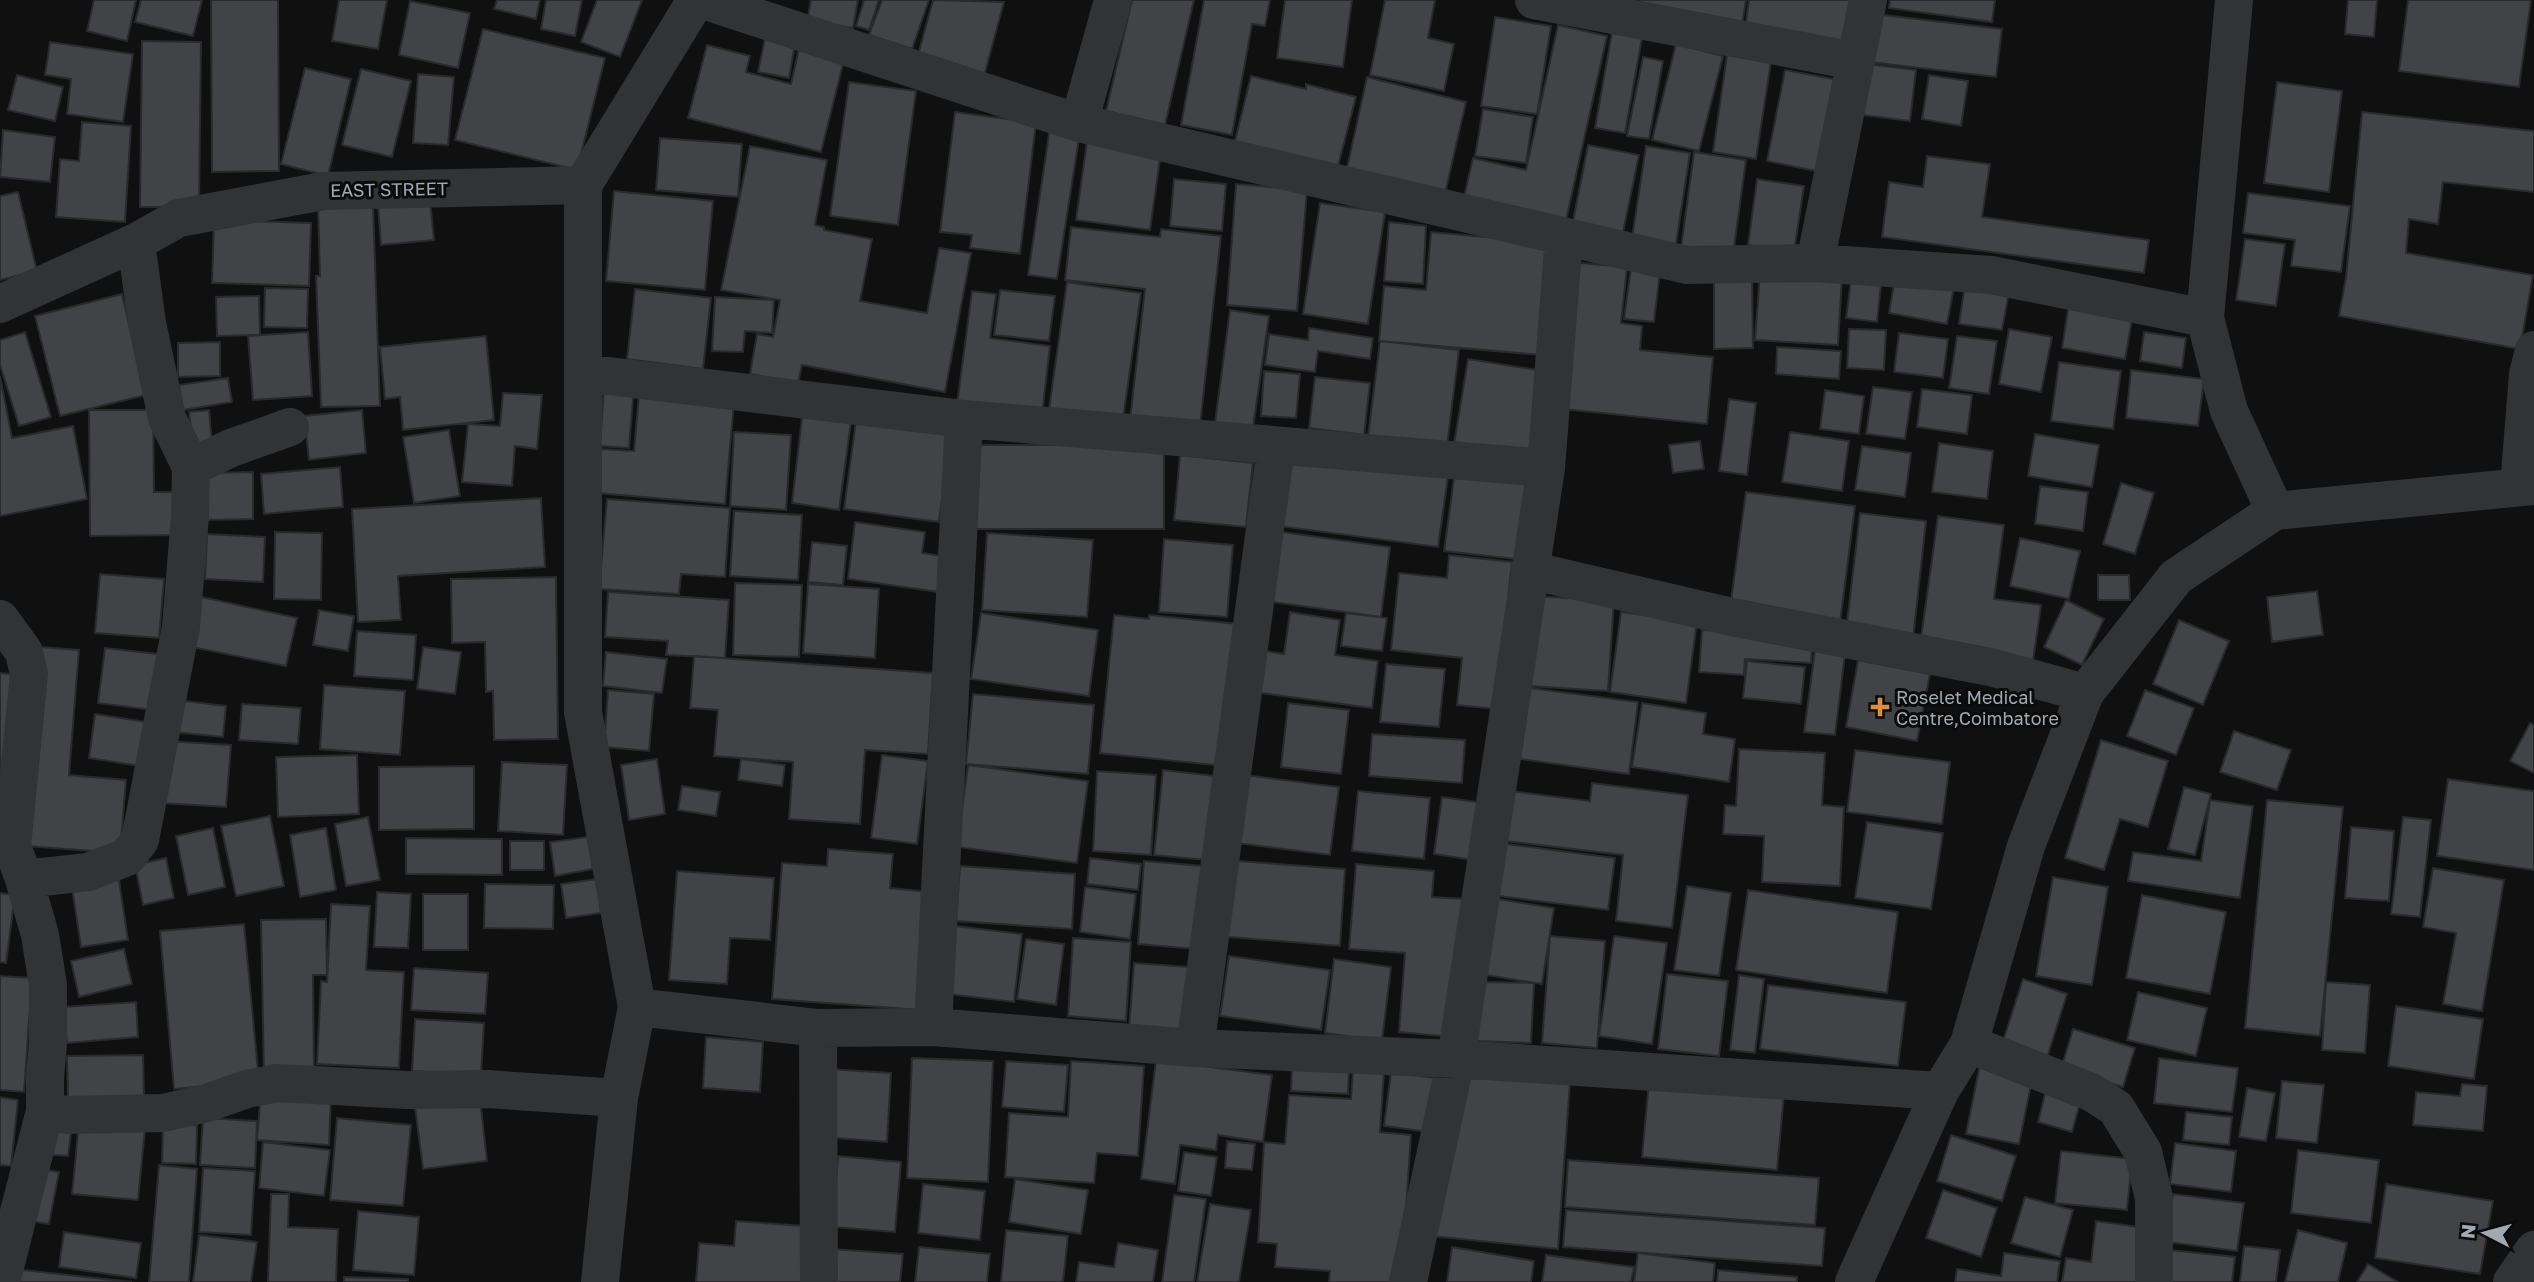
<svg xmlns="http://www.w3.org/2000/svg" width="2534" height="1282" viewBox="0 0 2534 1282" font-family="'Golos Text',sans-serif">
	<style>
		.building { fill: #414346; stroke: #2a2a2d; stroke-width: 2 }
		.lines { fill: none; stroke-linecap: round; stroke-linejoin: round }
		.minor { stroke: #313335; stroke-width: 38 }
		.tertiary { stroke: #313335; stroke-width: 38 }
		.poi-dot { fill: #de8d3b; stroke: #0b0b0c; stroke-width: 2.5 }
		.labels { text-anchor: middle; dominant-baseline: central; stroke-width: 6; stroke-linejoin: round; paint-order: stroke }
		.street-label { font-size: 18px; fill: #a2a9b0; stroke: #0b0b0c }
		.poi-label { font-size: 18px; fill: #a2a9b0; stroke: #0b0b0c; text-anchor: start }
	</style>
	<rect width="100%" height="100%" fill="#101011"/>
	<!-- building -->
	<path class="building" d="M94,0h42l-9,41 -40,-10z
		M141,0h61l-9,36 -58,-14z
		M211,0h67l1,171 -67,1z
		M339,0h48l-9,49 -46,-8z
		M497,0h43l-4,19 -42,-10z
		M546,0h36l-7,36 -34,-7z
		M597,0h45l-22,57 -39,-15z
		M811,0h47l-5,28 -46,-7z
		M864,0h15l-10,30 -13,-4z
		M882,0h47l-17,49 -43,-14z
		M933,0l71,2 -20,74 -67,-17z
		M1132,0h62l-29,125 -59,-14z
		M1204,0h66l-5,26 -13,-2 -20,111 -51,-10z
		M1285,0h67l-9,67 -66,-9z
		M1385,0h50l-7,38 26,6 -10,47 -74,-16z
		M1640,0h106l-4,25 -104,-14z
		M1749,0h103l-6,44 -101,-15z
		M1890,0h105l-3,22 -103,-14z
		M2348,0h29l-3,37 -29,-3z
		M2408,0h123l-12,87 -120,-16z
		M410,1l60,12 -12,55 -59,-13z
		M1875,14l127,15 -6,48 -126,-15z
		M1495,17l56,9 -14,88 -56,-8z
		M1558,25l49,11 -42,189 -102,-24 10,-43 53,12z
		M483,29l122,29 -28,112 -122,-30z
		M1612,32l30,6 -17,95 -30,-5z
		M765,38l30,6 -6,34 -31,-6z
		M142,41l59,1 -2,165h-59z
		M50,42l83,12 -10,68 -56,-8 4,-35 -26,-4z
		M800,44l45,12 -24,96 -133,-34 19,-73 43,11 -4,16 45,12z
		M1676,44l47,12 -24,95 -47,-11z
		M1727,55l44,7 -15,97 -43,-7z
		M1643,57l20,4 -14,78 -22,-3z
		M1868,64l48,6 -6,51 -48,-6z
		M305,68l46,11 -23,97 -47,-12z
		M361,69l50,12 -19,76 -50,-12z
		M1785,70l49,9 -18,92 -49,-10z
		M418,74l36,3 -6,68 -35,-2z
		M17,75l46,12 -8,34 -47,-11z
		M1929,75l39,6 -7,45 -39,-7z
		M1251,76l55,13v-5l50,13 -18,69 -105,-17z
		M1367,77l99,25 -22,96 -99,-21z
		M849,82l67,9 -18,134 -68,-9z
		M2277,82l65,9 -13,101 -65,-9z
		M1483,109l50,8 -7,46 -51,-7z
		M955,112l81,11 -16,131 -50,-6 2,-13 -32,-3z
		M2362,112l172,19v61l-91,-10 -5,42 -29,-5 -3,34 127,22 -13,74 -181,-33 7,-39z
		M82,122l49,4 -6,96 -69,-5 4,-58 19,2z
		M1050,127l30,5 -23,147 -29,-4z
		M3,130l52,7 -5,45 -50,-5z
		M660,138l82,6 -4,53 -82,-7z
		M1087,141l74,11 -11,78 -74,-10z
		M1588,145l51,10 -18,87 -50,-11z
		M750,146l77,14 -12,65 9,2v3l48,9 -12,62 67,12 12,-65 32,5 -26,139 -143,-27 -4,18 -48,-9 7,-40 16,3 7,-37 -59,-10z
		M1646,146l44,7 -14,91 -44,-6z
		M1694,152l52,8 -13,95 -52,-7z
		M1927,156l63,8 -8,53 167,23 -5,33 -262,-36 7,-55 34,5z
		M1174,179l52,5 -4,47 -52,-5z
		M1757,179l47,7 -10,66 -46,-7z
		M1236,184l71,6 -10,121 -70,-6z
		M614,191l99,10 -8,89 -99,-9z
		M18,192l19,79 -37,9v-84z
		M2248,193l102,13 -9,66 -50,-6 4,-26 -52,-7z
		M430,200l4,40 -53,5 -3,-40z
		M1320,203l65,9 -17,112 -65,-10z
		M373,205l7,201 -59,1 -5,-131h4l-2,-69z
		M214,220l97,3 -2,63 -97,-3z
		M1389,222l37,4 -3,58 -39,-3z
		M1071,227l89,10 1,-8 60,7 -22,199 -70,-7 16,-139 -80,-9z
		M1431,232l121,11 -10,112 -163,-14 5,-55 42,4z
		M2245,239l40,5 -9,62 -40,-6z
		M1569,262l58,5 -6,56 21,3 -2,24 73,7 -6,67 -153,-16z
		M1631,268l29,3 -6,51 -30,-3z
		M1760,272l82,5 -4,68 -83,-5z
		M1896,272l59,10 -8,42 -58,-11z
		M1714,278h38l1,70 -39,1z
		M1851,280l30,4 -4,38 -31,-4z
		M1067,282l74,11 -19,133 -74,-10z
		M1965,284l44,8 -7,38 -43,-6z
		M265,288l43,1 -1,39 -43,-1z
		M635,289l76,9 -8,71 -76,-10z
		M1000,290l55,6 -6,45 -55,-6z
		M972,291l24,3 -6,44 60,8 -8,69 -85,-11z
		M122,294l24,101 -86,21 -25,-100z
		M259,296l1,39 -43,1 -1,-39z
		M715,297l59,3 -2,33 -27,-2 -2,21 -31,-1z
		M2069,303l64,11 -8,45 -63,-11z
		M1230,310l39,6 -17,119 -38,-5z
		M1309,328l64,10 -3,21 -52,-8 -3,21 -50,-7 4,-31 39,6z
		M1849,329l37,1 -2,40 -37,-2z
		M2009,329l43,8 -11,55 -42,-8z
		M25,332l26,85 -32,9 -19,-61v-25z
		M308,332l4,64 -59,4 -5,-64z
		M2144,332l42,6 -4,30 -42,-7z
		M1899,333l49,6 -5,39 -49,-6z
		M486,336l8,84 -91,10 -3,-33 -15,2 -5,-52z
		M1957,336l40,5 -8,53 -40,-6z
		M1380,341l79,9 -13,104 -79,-10z
		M220,342v34l-42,1v-34z
		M1777,347l64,4 -2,28 -63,-5z
		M1468,359l76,12 -13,85 -77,-12z
		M2059,362l62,9 -8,58 -62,-8z
		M2131,370l73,9 -6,47 -72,-8z
		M1264,371l36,3 -4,44 -35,-2z
		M0,376l12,62 61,-12 14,73 -87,17z
		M1315,377l55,6 -6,52 -55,-7z
		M228,378l4,24 -49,8 -4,-25z
		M604,385l30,2 -5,61 -29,-2z
		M1873,387l39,5 -7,47 -39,-5z
		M1922,389l50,6 -5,39 -50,-7z
		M1825,390l39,6 -5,38 -39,-5z
		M503,393l39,2 -5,54 -22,-3 -3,40 -50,-4 6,-58 32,2z
		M639,394l95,9 -9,101 -128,-11 4,-44 33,2z
		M1729,399l27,4 -9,72 -28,-4z
		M803,409l49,6 -13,95 -47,-7z
		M89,410h64l1,82h29l1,43 -94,1z
		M209,410l3,32 -19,3 -4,-33z
		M362,410l4,43 -57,7 -5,-44z
		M856,420l94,12 -11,90 -95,-13z
		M449,430l11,66 -46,7 -11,-66z
		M734,432l57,3 -5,75 -56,-4z
		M1790,432l59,9 -7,50 -60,-9z
		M2035,434l64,11 -7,42 -64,-11z
		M1700,441l4,28 -31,4 -4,-28z
		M1939,443l54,8 -6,48 -55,-7z
		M977,445h187v84h-188z
		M1862,446l49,7 -6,44 -50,-7z
		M1180,455l73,8 -7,64 -72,-7z
		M1287,457l161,20 -10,70 -160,-21z
		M340,467l3,40 -79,7 -3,-40z
		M1455,471l71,9 -11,79 -71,-8z
		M253,472v47l-46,1 -1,-47z
		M2121,483l33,10 -19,61 -32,-10z
		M2040,486l48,6 -5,39 -48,-7z
		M1746,492l109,14 -15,117 -110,-15z
		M541,498l4,69 -147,9 3,44 -43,2 -6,-113z
		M607,499l123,9 -5,69 -44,-3 -2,20 -80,-5z
		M734,511l68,4 -4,65 -68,-4z
		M1860,513l66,8 -13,118 -67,-8z
		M1938,516l66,9 -10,74 47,6 -9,63 -113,-16z
		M855,522l70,10 -3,21 21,3 -4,36 -91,-13z
		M275,532l47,1 -1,67 -47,-1z
		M1282,532l108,15 -9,70 -109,-15z
		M987,533l106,7 -6,77 -105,-7z
		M207,534l58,3 -2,45 -58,-3z
		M2020,538l60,13 -11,48 -59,-13z
		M1164,539l69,6 -6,72 -68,-5z
		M812,542l35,4 -4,39 -35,-3z
		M1449,555l63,7 -16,147 -39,-4 5,-47 -71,-8 8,-77 48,5z
		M100,574l64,5 -5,59 -64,-5z
		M2098,575h31l1,25h-32z
		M556,577l2,162 -64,1 -1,-49 -7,1 -1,-50 -33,1 -1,-64z
		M735,583l67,2 -3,72 -66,-2z
		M808,584l71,5 -4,69 -72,-5z
		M2317,591l6,44 -51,7 -5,-45z
		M608,592l121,8 -4,58 -59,-3 2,-14 -63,-4z
		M193,595l104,23 -11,48 -104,-21z
		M1534,596l80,5 -6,90 -80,-5z
		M2066,600l38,19 -22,46 -38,-18z
		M319,610l35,6 -6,35 -35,-6z
		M1290,612l50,8 -5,35 43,6 -6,47 -118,-16 6,-42 24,4z
		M1621,612l76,10 -11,81 -76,-11z
		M981,613l117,17 -9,66 -118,-17z
		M1346,613l41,5 -5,33 -41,-5z
		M1114,615l35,4v-4l89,9 -15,142 -123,-13z
		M2179,620l50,21 -26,64 -50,-21z
		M1702,630l111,6 -2,27 -66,-4 -1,16 -45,-3z
		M357,631l59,4 -3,45 -59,-4z
		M41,647l38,3 -10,125 57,5 -6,73 -94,-7z
		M423,647l38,5 -6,42 -38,-5z
		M105,648l61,7 -7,56 -61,-8z
		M1815,650l30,4 -10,81 -31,-3z
		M606,652l61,7 -5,34 -59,-7z
		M694,656l239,17 -5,81 -63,-4 -5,74 -71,-5 4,-57 -79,-6 4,-46 -28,-2z
		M1858,660l72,14 -13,67 -71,-14z
		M1747,661l58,6 -4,37 -58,-6z
		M1386,664l59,5 -6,58 -59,-5z
		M0,673l21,2 -21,136z
		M324,685l81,6 -5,64 -80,-6z
		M1530,688l108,14 -9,72 -109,-15z
		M608,690l46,4 -5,57 -45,-4z
		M2145,690l49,18 -18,47 -49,-19z
		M973,694l121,11 -6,69 -122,-10z
		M176,700l50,6 -3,31 -50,-5z
		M1288,703l61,7 -8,64 -60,-7z
		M1642,703l64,10 -3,21 32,5 -6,43 -97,-15z
		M242,704l59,4 -3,36 -59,-4z
		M95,714l58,9 -7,44 -57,-9z
		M2530,723l4,2v48l-24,-12z
		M2234,731l57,19 -14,40 -57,-18z
		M1372,734l93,6 -3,43 -93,-7z
		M2101,740l67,21 -20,66 -28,-8 -16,51 -39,-12z
		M166,741l65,4 -5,62 -65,-4z
		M1739,749l86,4 -3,52 22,2 -4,79 -78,-4 2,-46 -41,-2 2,-29 11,1z
		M1855,750l95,12 -8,62 -95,-12z
		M357,755l2,59 -81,3 -2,-60z
		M882,755l46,6 -11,83 -46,-6z
		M657,759l8,55 -36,6 -8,-55z
		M741,759l44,6 -3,21 -44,-6z
		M502,762l65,3 -4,70 -65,-4z
		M968,765l120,16 -11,82 -120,-16z
		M474,766v63l-95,1v-63z
		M1163,770l52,6 -9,84 -52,-5z
		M1097,771l59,4 -5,80 -58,-4z
		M1237,774l102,13 -9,68 -102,-13z
		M2448,779l86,12v79l-97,-14z
		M1592,783l96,12 -16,133 -56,-7 7,-66 -126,-15 6,-50 87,11z
		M682,786l38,6 -4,24 -38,-6z
		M2184,787l27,7 -16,61 -27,-6z
		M1358,791l72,7 -6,61 -72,-8z
		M1442,797l41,6 -9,57 -40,-6z
		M2210,800l43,6 -13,92 -112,-17 5,-29 68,9z
		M2267,800l76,7 -23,229 -75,-8z
		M270,816l14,70 -48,10 -15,-70z
		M368,817l12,63 -34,6 -11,-62z
		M2403,817l28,3 -11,97 -29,-3z
		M1867,822l76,11 -12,76 -76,-11z
		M2351,827l43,4 -5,70 -44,-3z
		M213,828l12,59 -37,8 -12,-59z
		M326,828l10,62 -36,7 -10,-62z
		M588,837l5,32 -38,7 -5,-34z
		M406,838l96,1v36l-96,-1z
		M510,841h34v29h-34z
		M1498,843l117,15 -7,52 -117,-15z
		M828,849l65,5 -3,34 40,4 -9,118 -149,-11 10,-136 45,3z
		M166,858l8,40 -31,7 -8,-40z
		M1090,858l51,6 -3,26 -51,-6z
		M1223,860l122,9 -5,77 -123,-10z
		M1144,861l59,5 -7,83 -58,-5z
		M1356,864l78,7 -2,26 32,2 -12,138 -53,-5 6,-79 -56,-4z
		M960,866l115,8 -3,55 -116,-8z
		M2433,868l71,12 -22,131 -39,-7 13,-71 -33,-6z
		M677,871l97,7 -4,62 -40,-2 -3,46 -58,-4z
		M2053,877l55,10 -16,98 -56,-9z
		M597,879l4,34 -35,5 -5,-34z
		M119,880l9,60 -47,7 -9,-59z
		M485,884l69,1 -1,44 -69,-1z
		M1687,886l44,7 -12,83 -45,-6z
		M1085,887l51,7 -6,45 -50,-7z
		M1748,890l150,22 -11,81 -151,-23z
		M377,892l34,2 -3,54 -34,-1z
		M0,893l15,2 -9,68 -6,-1z
		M423,894h45v56h-45z
		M2142,895l84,17 -16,82 -84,-16z
		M1492,898l62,10 -12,76 -62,-10z
		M331,904l39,2 -4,64 38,2 -5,96 -82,-4 4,-83 6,1z
		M326,919l1,56h-14l1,101 -50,1 -3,-157z
		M244,924l15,157 -85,8 -14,-158z
		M955,926l67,8 -8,68 -67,-8z
		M1550,936l55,5 -8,107 -55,-5z
		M1614,936l53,7 -15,101 -53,-8z
		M1073,938l58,4 -5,79 -58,-5z
		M1026,939l38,5 -8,61 -39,-6z
		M124,949l8,35 -53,13 -8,-36z
		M1229,956l101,14 -9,60 -101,-14z
		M1334,959l57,8 -9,74 -57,-8z
		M1134,963l55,4 -5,66 -55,-4z
		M414,968l74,5 -3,41 -74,-4z
		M1667,974l61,7 -9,75 -61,-7z
		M1739,975l25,4 -9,74 -25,-3z
		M0,976l32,2 -8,114 -24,-2z
		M2023,979l44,15 -20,64 -45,-14z
		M1479,982l55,1 -3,60 -54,-2z
		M2326,982l44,3 -5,68 -43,-3z
		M1768,985l138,17 -8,64 -138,-17z
		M2138,992l69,16 -11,48 -69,-16z
		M136,1002l2,35 -71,6 -3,-36z
		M2396,1006l87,13 -9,60 -86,-13z
		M415,1019l69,4 -3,52 -69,-4z
		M2073,1029l62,19 -12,39 -62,-18z
		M706,1037l57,5 -3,50 -57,-4z
		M143,1055l1,42 -76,1 -1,-42z
		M912,1058l81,3 -5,121 -81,-4z
		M2159,1058l79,10 -6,44 -78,-9z
		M1156,1060l116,15 -9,67 -45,-7 -2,15 -36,-5 -5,39 -34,-5z
		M1006,1061l62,4 -4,47 -62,-5z
		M1071,1061l73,5 -6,90 -41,-3 -3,30 -89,-6 4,-64 59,4z
		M1980,1064l53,11 -14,69 -53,-10z
		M1292,1067l57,4 -1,23 -57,-3z
		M828,1069l63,4 -4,69 -64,-5z
		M1353,1070l31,2 -4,60 31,3 -10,147h-72l1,-11 -55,-4 2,-23 -19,-2 6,-100 21,2 4,-49 62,4z
		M1391,1072l52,7 -7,54 -52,-7z
		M1460,1074l110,8 -12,167 -126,-13z
		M1649,1081l135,13 -7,76 -135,-13z
		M2282,1081l42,4 -7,58 -41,-5z
		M2462,1084l25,2 -4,45 -70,-6 3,-33 44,4z
		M2247,1088l28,5 -9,48 -27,-4z
		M2046,1090l35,9 -9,33 -34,-10z
		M261,1092l70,5 -2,48 -72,-5z
		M0,1097l18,3 -7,66 -11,-1z
		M480,1099l7,62 -64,8 -8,-62z
		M2186,1112l46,5 -3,28 -46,-5z
		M203,1118l54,3 -2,47 -55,-3z
		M337,1118l74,7 -8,81 -73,-6z
		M79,1122l66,7 -7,71 -66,-6z
		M44,1123l28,3 -4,30 -28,-2z
		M163,1123l34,2 -1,39 -34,-1z
		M1951,1135l65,21 -14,45 -65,-20z
		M1227,1141l28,3 -3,26 -27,-2z
		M263,1142l67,8 -6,46 -65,-8z
		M2175,1143l61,8 -5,41 -61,-8z
		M2298,1150l81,10 -8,63 -80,-10z
		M2061,1151l71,8 -5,51 -72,-7z
		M1184,1152l33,5 -6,39 -33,-5z
		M838,1156l63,6 -6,70 -62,-5z
		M1568,1160l251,18 -4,47 -250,-18z
		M159,1165l38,4 -8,113h-40z
		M34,1168l25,4 -10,52 -24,-4z
		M203,1168l52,3 -4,64 -52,-3z
		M1015,1179l73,11 -7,44 -72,-12z
		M923,1184l62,7 -5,49 -62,-7z
		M2386,1184l107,17 -13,73 -105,-16z
		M1943,1190l54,18 -16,49 -55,-19z
		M271,1194h18l-1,33 50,2 -2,53h-68z
		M2173,1194l71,9 -7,48 -70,-9z
		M1174,1195l32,4 -12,83h-32z
		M2025,1197l48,13 -13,47 -49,-14z
		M1210,1204l41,6 -12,72h-42z
		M1566,1210l259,18 -3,38 -259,-19z
		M358,1211l61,6 -5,58 -61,-5z
		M736,1221l69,5 -4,56h-105l3,-39 35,3z
		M2096,1221l50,7 -7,54h-77l4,-24 25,4z
		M1006,1230l62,6 -5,46h-62z
		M2298,1230l49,13 -9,39h-53z
		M64,1232l77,11 -5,35 -77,-11z
		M199,1235l58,7 -6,40h-58z
		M1118,1243l40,7 -5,32h-77l3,-20 35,5z
		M2244,1246l36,4 -4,32h-36z
		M919,1247l71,7 -3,28h-72z
		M1452,1247l82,14 -3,21h-84z
		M832,1249l71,5 -3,28h-70z
		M2170,1250l65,7 -3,25h-65z
		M1638,1253l77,10 -2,19h-79z
		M2004,1253l56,8 -3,21h-102l2,-13 44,7z
		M1546,1255l88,12 -3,15h-89z
		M2368,1264l30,18h-41z
		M14,1269l118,13h-119z
		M1718,1270l79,7v5h-80z
		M344,1277l64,2v3h-64z"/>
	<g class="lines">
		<!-- minor -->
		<path class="minor" d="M703,0l376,123 608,142 128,-2 176,12 214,43 24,93 46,100
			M1534,0l321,61
			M1079,123l34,-123
			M583,185v527l54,295 -18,91 -19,184
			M1815,263l53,-263
			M0,304l136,-62 43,-24 144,-27 260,-6 113,-185
			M2205,318l29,-318
			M584,373l380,46 582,49
			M191,467l40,-19 59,-21
			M2519,487l9,-113 6,-24
			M1529,570l203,47 258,50 95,26
			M0,619l24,33 5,22 -17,172 12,33 16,56 8,50v58l-3,34v34l-44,171
			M24,879l64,-7 39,-15 13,-17 41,-213 9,-111 1,-49 -24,-49 -20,-95 -11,-81
			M637,1007l181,21 115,-1 262,21 261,11 484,32
			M933,1027l31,-608
			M818,1028l1,254
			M1969,1044l122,48 25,16 27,44 11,46v84
			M1195,1048l81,-601
			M45,1111l22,4 96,-2 44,-10 40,-14 30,-6 130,7 80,-1 132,9
			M1408,1282l48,-223 90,-591 18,-231
			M2512,1282l22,-32"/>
		<!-- tertiary -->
		<path class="tertiary" d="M1854,1282l86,-191 29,-47 57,-198 59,-153 91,-116 99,-66 259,-25"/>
	</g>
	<!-- markers -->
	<path class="poi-dot" d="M1876.5 696.5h7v7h7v7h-7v7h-7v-7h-7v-7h7z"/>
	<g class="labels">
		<!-- street labels -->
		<g class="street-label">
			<text transform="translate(389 189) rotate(-1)">EAST STREET</text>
		</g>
		<!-- poi labels -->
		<g class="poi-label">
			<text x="1896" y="697">Roselet Medical<tspan x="1896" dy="21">Centre,Coimbatore</tspan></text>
		</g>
	</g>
	<!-- north arrow -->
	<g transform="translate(2485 1233) rotate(276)" stroke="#0b0b0c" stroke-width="5" paint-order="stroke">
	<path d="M0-5L12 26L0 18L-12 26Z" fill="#a2a9b0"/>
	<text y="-10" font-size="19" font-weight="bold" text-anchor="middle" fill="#a2a9b0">N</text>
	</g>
</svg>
